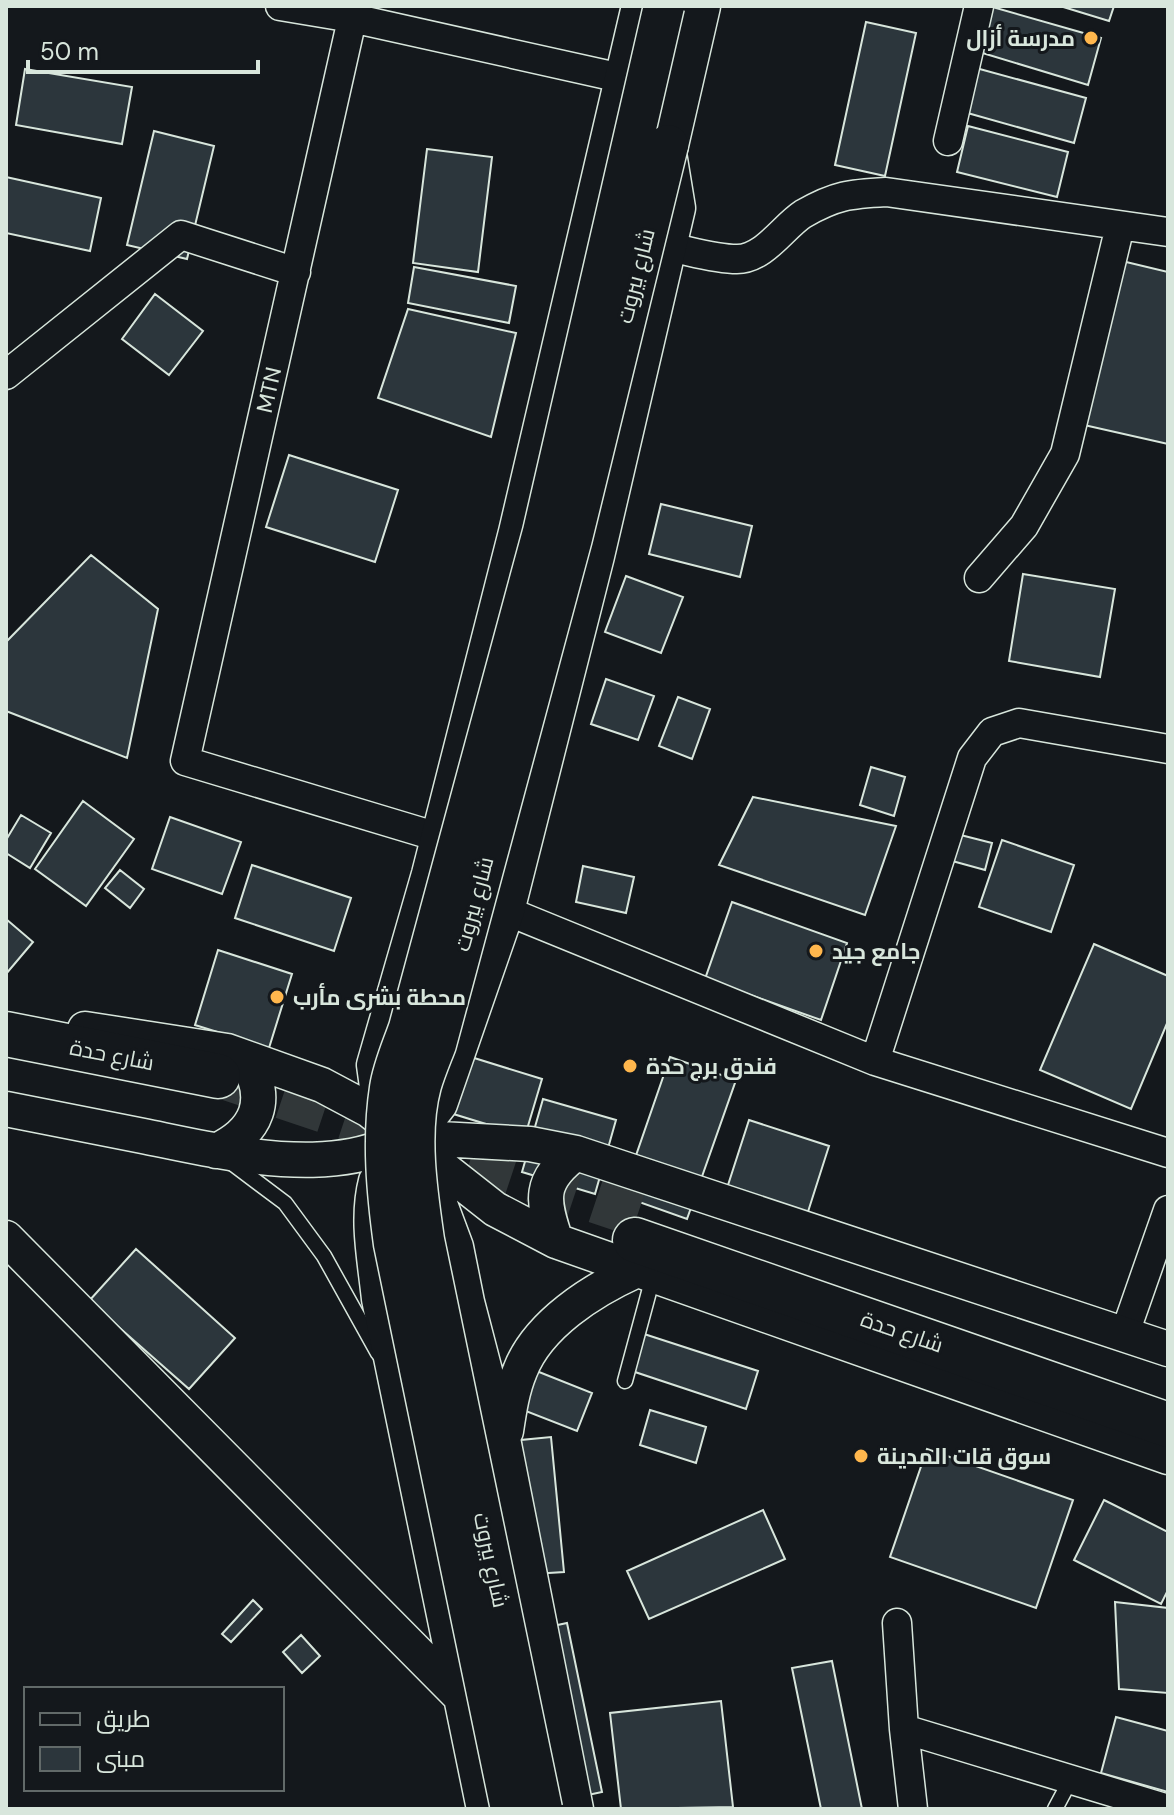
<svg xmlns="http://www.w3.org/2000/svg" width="1174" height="1815" viewBox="0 0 1174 1815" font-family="'DM Sans',Cairo,sans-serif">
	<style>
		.building { fill: #2c363c; stroke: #d8e6dc; stroke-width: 2 }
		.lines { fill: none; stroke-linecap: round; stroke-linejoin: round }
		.primary-tunnel { stroke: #313739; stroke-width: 44; stroke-dasharray: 44 22; stroke-linecap: butt }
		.service-casing { stroke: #d8e6dc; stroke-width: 17 }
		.minor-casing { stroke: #d8e6dc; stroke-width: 31 }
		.tertiary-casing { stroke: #d8e6dc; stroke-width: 37 }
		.secondary-casing { stroke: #d8e6dc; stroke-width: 43 }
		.primary-casing { stroke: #d8e6dc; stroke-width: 47 }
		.service { stroke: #14181c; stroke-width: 14 }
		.minor { stroke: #14181c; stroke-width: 28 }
		.tertiary { stroke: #14181c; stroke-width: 34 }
		.secondary { stroke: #14181c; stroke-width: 40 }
		.primary { stroke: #14181c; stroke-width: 44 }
		.secondary-bridge-casing { stroke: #d8e6dc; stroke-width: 43; stroke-linecap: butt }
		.secondary-bridge { stroke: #14181c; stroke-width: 40 }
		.poi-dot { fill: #ffb74d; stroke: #14181c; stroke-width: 3 }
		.labels { text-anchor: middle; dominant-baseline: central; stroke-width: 6; stroke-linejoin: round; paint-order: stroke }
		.poi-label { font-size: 22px; font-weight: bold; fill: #d8e6dc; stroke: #14181c; text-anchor: start }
		.street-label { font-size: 22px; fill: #d8e6dc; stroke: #14181c }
	</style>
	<rect width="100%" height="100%" fill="#14181c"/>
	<!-- building -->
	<path class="building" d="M989,6l112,32 -13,47 -112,-34z
		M1060,6h54l-5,15z
		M866,22l50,11 -31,143 -50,-11z
		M976,68l110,30 -12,45 -110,-31z
		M25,69l107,18 -10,57 -106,-19z
		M968,126l100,26 -11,45 -100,-25z
		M154,131l60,15 -27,113 -60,-14z
		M427,149l65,8 -14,115 -65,-9z
		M6,177l95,21 -11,53 -84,-18z
		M1122,261l46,11v172l-84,-19z
		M414,267l102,19 -7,37 -101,-20z
		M155,294l48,37 -34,44 -47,-36z
		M408,309l108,24 -25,104 -113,-39z
		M289,455l109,35 -23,72 -109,-35z
		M661,504l91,22 -12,51 -91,-23z
		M91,555l67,54 -31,149 -121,-47v-69z
		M1023,574l92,15 -15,88 -91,-16z
		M626,576l57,21 -22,56 -56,-21z
		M606,679l48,17 -16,44 -47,-16z
		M678,697l32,12 -18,50 -33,-13z
		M871,767l34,10 -11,39 -34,-11z
		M753,797l143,29 -31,89 -146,-50z
		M83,801l51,38 -48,67 -51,-37z
		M21,815l30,18 -21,35 -24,-15v-13z
		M170,817l71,25 -19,52 -70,-25z
		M941,830l51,13 -7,27 -51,-14z
		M1002,840l72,25 -23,67 -72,-25z
		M252,865l99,33 -17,53 -99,-33z
		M583,866l51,11 -8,36 -50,-11z
		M120,870l24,19 -14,19 -25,-20z
		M732,902l115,41 -26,77 -116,-41z
		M6,919l27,23 -27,32z
		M1094,944l74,32v45l-37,88 -91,-39z
		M218,950l74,24 -23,74 -74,-23z
		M442,1048l100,31 -17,57 -101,-31z
		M670,1057l66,23 -49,139 -65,-23z
		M543,1099l73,21 -21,74 -73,-22z
		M749,1120l80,26 -31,97 -80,-27z
		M136,1249l99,89 -46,51 -100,-88z
		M641,1333l117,38 -12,38 -117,-39z
		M534,1370l58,23 -15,38 -59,-23z
		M650,1410l56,17 -10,36 -56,-18z
		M551,1437l13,135 -31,2 -12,-134z
		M927,1449l146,51 -37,108 -146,-51z
		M1104,1500l64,32v58l-7,14 -87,-44z
		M763,1510l22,49 -136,60 -22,-48z
		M253,1600l9,9 -31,33 -9,-8z
		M1115,1602l53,6v85l-49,-4z
		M567,1623l35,169 -47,10 -35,-169z
		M301,1635l19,21 -18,17 -19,-21z
		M832,1661l30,148h-41l-29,-141z
		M721,1701l12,106 -112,2 -11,-96z
		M1116,1717l52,14v61l-67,-19z"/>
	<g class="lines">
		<!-- primary-tunnel -->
		<path class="primary-tunnel" d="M220,1076l423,141"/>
		<!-- service casing -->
		<g class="service-casing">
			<path id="service" d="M229,1161l56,42 39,53 54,97
				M625,1381l28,-104
				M1055,1809l16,-30"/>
		</g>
		<!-- minor casing -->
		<g class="minor-casing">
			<path id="minor" d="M280,6l72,12 269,60
				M355,6l-170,755 253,76
				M948,141l31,-135
				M669,247c21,4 46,12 68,12 27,0 46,-32 66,-45 33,-19 47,-20 83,-22l282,40
				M6,375l175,-140 115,37
				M979,578l45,-52 41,-72 55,-228
				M507,911l368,150 293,92
				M875,1061l97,-303 20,-26 27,-9 149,26
				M1125,1333l43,-123
				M897,1623l7,106 9,80
				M904,1729l264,80"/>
		</g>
		<!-- tertiary casing -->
		<g class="tertiary-casing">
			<path id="tertiary" d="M85,1029l142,22 95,34 47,25 126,99 61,32 612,216
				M6,1109c46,9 92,18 137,27 89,18 233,56 297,-32l67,-193 90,-355 81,-348 -9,-55
				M388,1110l-10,-16 -4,-29 55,-191 87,-342 123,-526
				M403,1137l127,7 46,9 592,196
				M216,1151c42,-20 54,-51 30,-92
				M416,1159l21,37 19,51 11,55 37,142 72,365
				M376,1181c-10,38 -1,79 3,118l105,510
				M6,1238l454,458
				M556,1241c-14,-41 -18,-60 20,-88
				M506,1431c3,-20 6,-41 14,-60 18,-47 73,-81 115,-100"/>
		</g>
		<!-- secondary casing -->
		<g class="secondary-casing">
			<path id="secondary" d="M668,145l32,-139"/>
		</g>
		<!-- primary casing -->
		<g class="primary-casing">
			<path id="primary" d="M6,1034l212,42
				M635,1240l533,185"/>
		</g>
		<!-- service -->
		<use href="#service" class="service"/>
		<!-- minor -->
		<use href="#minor" class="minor"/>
		<!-- tertiary -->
		<use href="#tertiary" class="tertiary"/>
		<!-- secondary -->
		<use href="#secondary" class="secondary"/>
		<!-- primary -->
		<use href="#primary" class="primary"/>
		<!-- secondary-bridge casing -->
		<g class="secondary-bridge-casing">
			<path id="secondary-bridge" d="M511,1809l-117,-565c-7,-51 -12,-104 -4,-156 3,-20 12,-40 19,-60l134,-496 121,-526
				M542,1809l-118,-569c-7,-48 -16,-108 -3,-155 4,-14 10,-28 15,-41l136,-506 96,-393"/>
		</g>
		<!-- secondary-bridge -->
		<use href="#secondary-bridge" class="secondary-bridge"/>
	</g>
	<!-- markers -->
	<g class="poi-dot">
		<circle cx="1091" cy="38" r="8"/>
		<circle cx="816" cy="951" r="8"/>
		<circle cx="277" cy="997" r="8"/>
		<circle cx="630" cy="1066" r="8"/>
		<circle cx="861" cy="1456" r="8"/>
	</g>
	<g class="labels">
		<!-- poi labels -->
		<g class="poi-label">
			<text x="1075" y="38" text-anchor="end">مدرسة أزال</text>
			<text x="832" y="951">جامع جيد</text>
			<text x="293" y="997">محطة بشرى مأرب</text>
			<text x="646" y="1066">فندق برج حدة</text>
			<text x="877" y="1456">سوق قات المدينة</text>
		</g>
		<!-- street labels -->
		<g class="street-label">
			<text transform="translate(636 276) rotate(-76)">شارع بيروت</text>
			<text transform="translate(269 390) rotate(-77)">MTN</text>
			<text transform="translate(474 904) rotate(-75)">شارع بيروت</text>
			<text transform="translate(112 1055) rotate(11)">شارع حدة</text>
			<text transform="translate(902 1332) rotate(19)">شارع حدة</text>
			<text transform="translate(491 1560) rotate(78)">شارع بيروت</text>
		</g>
	</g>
	<!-- border -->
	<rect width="1174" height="1815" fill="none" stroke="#d8e6dc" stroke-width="16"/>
	<!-- legend -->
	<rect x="24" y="1687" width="260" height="104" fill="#14181c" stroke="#626a69" stroke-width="2"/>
	<rect x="40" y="1713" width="40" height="12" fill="#14181c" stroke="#626a69" stroke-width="2"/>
	<text x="96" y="1727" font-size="24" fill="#d8e6dc">طريق</text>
	<rect x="40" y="1747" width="40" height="24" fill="#2c363c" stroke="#626a69" stroke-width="2"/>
	<text x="96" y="1767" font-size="24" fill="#d8e6dc">مبنى</text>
	<!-- scale -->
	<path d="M28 60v12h230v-12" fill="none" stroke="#d8e6dc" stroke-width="4"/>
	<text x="40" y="60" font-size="24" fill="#d8e6dc" stroke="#14181c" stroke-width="6" paint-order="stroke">50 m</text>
</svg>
